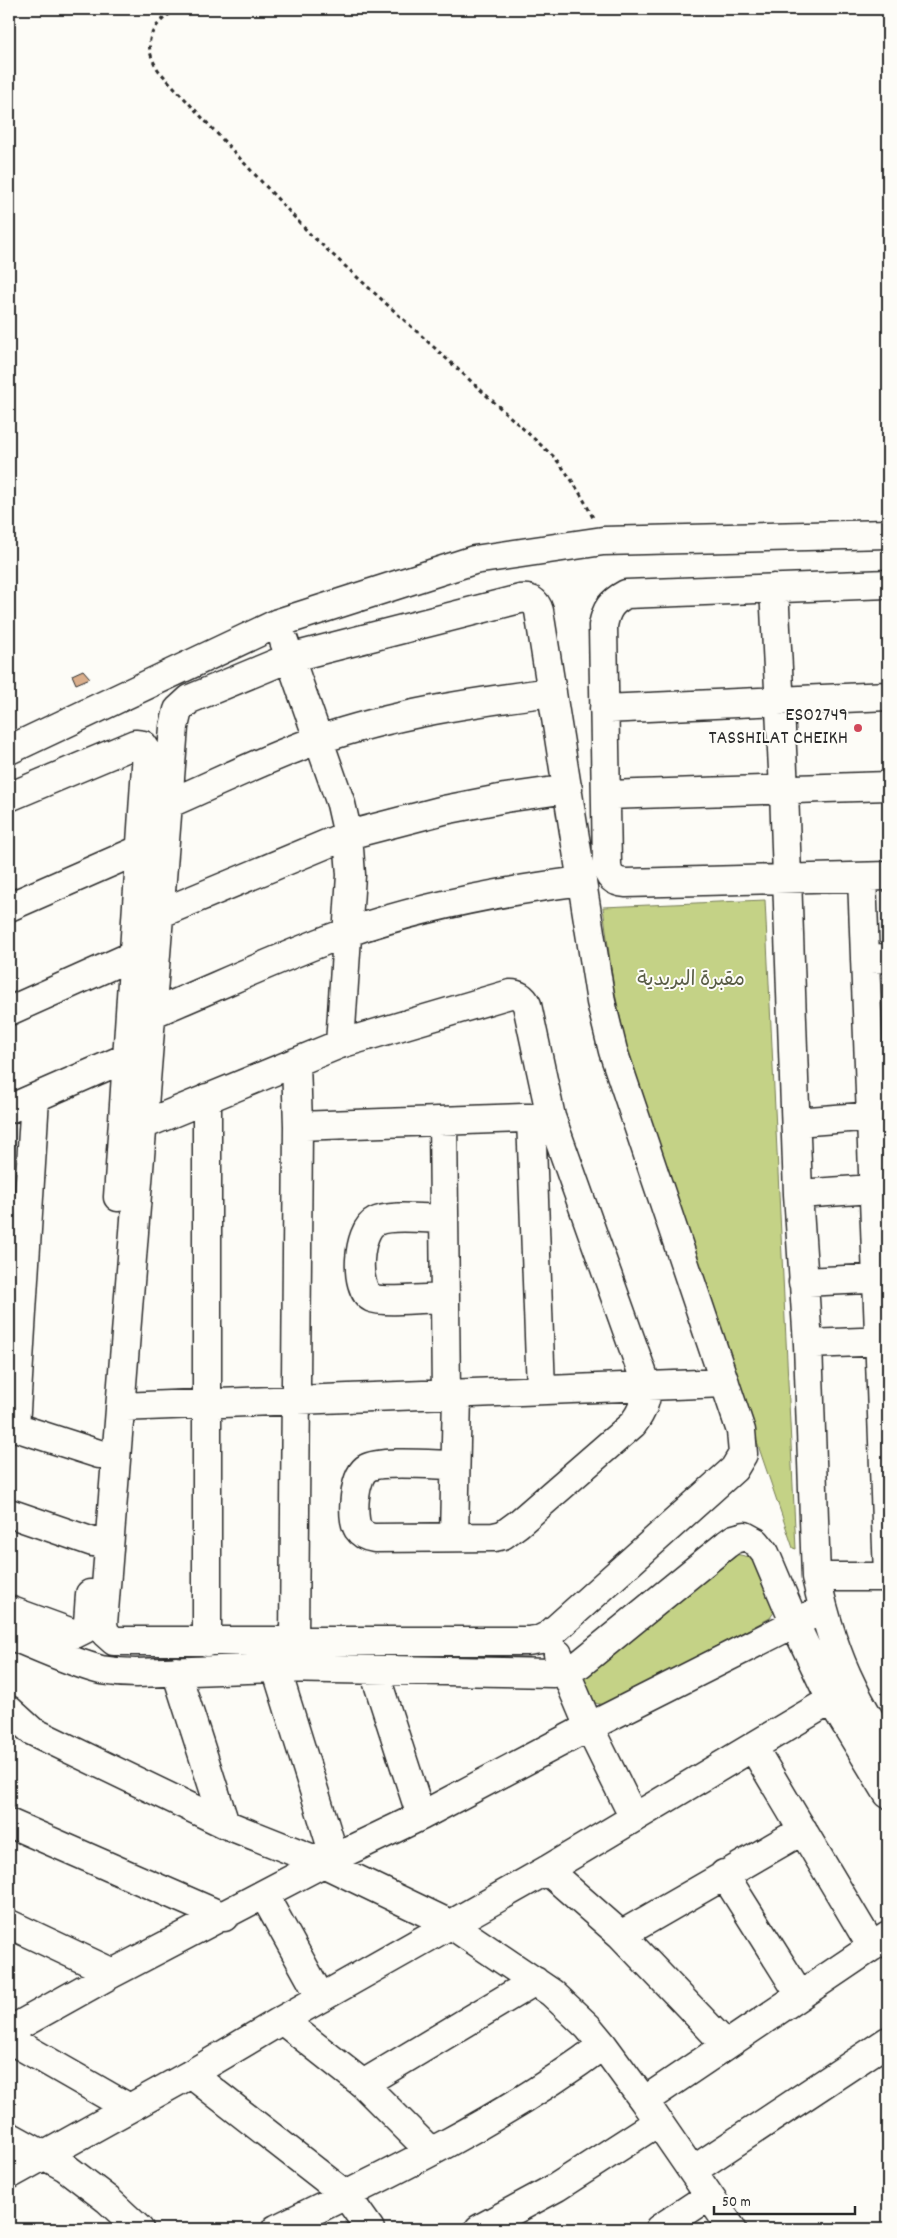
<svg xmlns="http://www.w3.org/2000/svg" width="897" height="2238" viewBox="0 0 897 2238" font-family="Dekko,'Playpen Sans Arabic',sans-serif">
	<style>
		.green { fill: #c4d286; stroke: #787e58 }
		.building { fill: #daae8b; stroke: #2b2b2b }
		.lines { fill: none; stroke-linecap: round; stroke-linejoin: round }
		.minor-casing { stroke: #2b2b2b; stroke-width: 31 }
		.path { stroke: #2b2b2b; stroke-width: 3; stroke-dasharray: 4 4; stroke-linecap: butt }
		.minor { stroke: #fdfcf7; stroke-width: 28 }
		.poi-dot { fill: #d1495b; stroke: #fdfcf7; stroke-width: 2 }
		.labels { text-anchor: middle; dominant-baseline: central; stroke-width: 4; stroke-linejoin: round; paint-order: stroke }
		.poi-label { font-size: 20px; fill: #2b2b2b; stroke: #fdfcf7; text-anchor: end }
		.park-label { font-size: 20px; fill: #595d46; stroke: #fdfcf7 }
	</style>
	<rect width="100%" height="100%" fill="#fdfcf7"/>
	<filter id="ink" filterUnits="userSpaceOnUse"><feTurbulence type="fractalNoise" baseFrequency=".02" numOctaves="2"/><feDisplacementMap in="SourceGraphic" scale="10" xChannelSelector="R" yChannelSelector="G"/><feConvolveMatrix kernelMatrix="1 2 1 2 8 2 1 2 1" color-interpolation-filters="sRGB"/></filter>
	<g filter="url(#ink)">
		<!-- green -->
		<path class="green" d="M765,900l31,649 -3,-1 -160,-470 -20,-94 -10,-77z
			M730,1553l20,4 7,9 17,46 -4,6 -166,87 -9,-2 -13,-28z"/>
		<!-- building -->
		<path class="building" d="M83,670l7,8 -14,6 -4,-9z"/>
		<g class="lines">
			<!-- minor casing -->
			<g class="minor-casing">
				<path id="minor" d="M888,584l-262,10c-15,8 -20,15 -23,32l4,239c1,12 7,17 19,18l262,-7
					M774,588l10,202 14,404 10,150 8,233c8,37 19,75 36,109 10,22 24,43 36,64
					M520,599c10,-1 16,2 19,12l62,391 12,49 128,380 2,23 -9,15 -185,166 -8,4 -13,2h-414l-9,-8 -2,-9 71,-897 4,-17 12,-11 99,-41z
					M284,641l57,163 7,31 3,40 -11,169
					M604,709l284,-13
					M9,750l269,-127 196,-63 129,-19 285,-7
					M607,795l281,-9
					M9,797l126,-53 8,1 4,6 -29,446
					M168,804c49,-21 100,-47 150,-64 75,-26 156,-38 234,-48
					M862,877l26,698
					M9,907l130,-57
					M159,914l189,-79 96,-25 61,-12 63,-9
					M865,959l23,-1
					M9,1011l125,-56
					M151,1014c65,-27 131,-58 197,-82 76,-26 154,-41 234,-51
					M9,1109l119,-52
					M531,1118l10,272
					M443,1121l3,273
					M796,1122l92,-7
					M143,1125l197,-81 170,-50c9,0 13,3 17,11l24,112 96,269c0,15 -5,26 -14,38l-115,100 -15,11 -9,2 -120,1c-7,-1 -12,-3 -16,-9 -7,-12 -4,-54 9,-61 13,-8 71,-3 88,-3
					M298,1126l252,-9
					M798,1194l90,-6
					M444,1219c-18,0 -55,-5 -69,3 -17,8 -22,67 -3,76 11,5 58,0 73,0
					M803,1282l85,-4
					M808,1344l80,-3
					M120,1407l605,-24
					M9,1425l90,29
					M15,1427l20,-329
					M9,1513l84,29
					M454,1537l3,-143
					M816,1577h72
					M9,1610l66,24 10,-5 3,-6 2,-29
					M9,1635c30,12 61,27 92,35 12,2 24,3 35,3l140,-5 277,5 12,-2 15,-7 147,-120 7,-5 11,-3 11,6 9,11 30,71 36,76 57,94
					M294,1641l4,-515 -2,-64
					M207,1642v-544
					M558,1654l31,73 45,91
					M276,1668l59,190
					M176,1671l49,153
					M374,1671l47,145
					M9,1710l23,21 193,93 98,39 127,61 102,69 36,34 15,18 41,56 88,128
					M753,1747l119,200
					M9,1823l215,94
					M547,1870l74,65 105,110
					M724,1874l76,121
					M264,1895l57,103
					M9,1924l104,49
					M621,1935l182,-105
					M282,2020l81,64 67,67
					M9,2031l104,-58 210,-110 98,-47 168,-89 222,-112
					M9,2039l120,69
					M191,2074l155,121 24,34
					M363,2084l172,-103
					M644,2101l244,-165
					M9,2136l56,31 43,33 31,29
					M692,2171l196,-130
					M9,2175l182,-101 91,-54 265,-150 284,-170
					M276,2229c112,-54 227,-109 327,-184
					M479,2229l78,-42 101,-65
					M659,2229l50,-33"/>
			</g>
			<!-- path -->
			<path class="path" d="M177,9c-26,16 -37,34 -18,62l151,163 244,223c17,20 29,40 40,63"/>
			<!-- minor -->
			<use href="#minor" class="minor"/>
		</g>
	</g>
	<!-- markers -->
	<circle class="poi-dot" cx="858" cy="728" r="5"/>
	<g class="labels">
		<!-- poi labels -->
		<g class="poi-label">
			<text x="848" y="716">ES02749<tspan x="848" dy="23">TASSHILAT CHEIKH</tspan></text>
		</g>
		<!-- park labels -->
		<g class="park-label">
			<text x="691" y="981">مقبرة البريدية</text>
		</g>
	</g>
	<!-- margin -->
	<rect width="897" height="2238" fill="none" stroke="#fdfcf7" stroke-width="30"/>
	<rect x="15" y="15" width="867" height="2208" fill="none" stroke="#2b2b2b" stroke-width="2" filter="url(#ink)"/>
	<!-- scale -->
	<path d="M714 2206v8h141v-8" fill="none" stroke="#2b2b2b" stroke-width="2.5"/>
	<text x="722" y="2206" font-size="15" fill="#2b2b2b" stroke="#fdfcf7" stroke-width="4" paint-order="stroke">50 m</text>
</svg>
